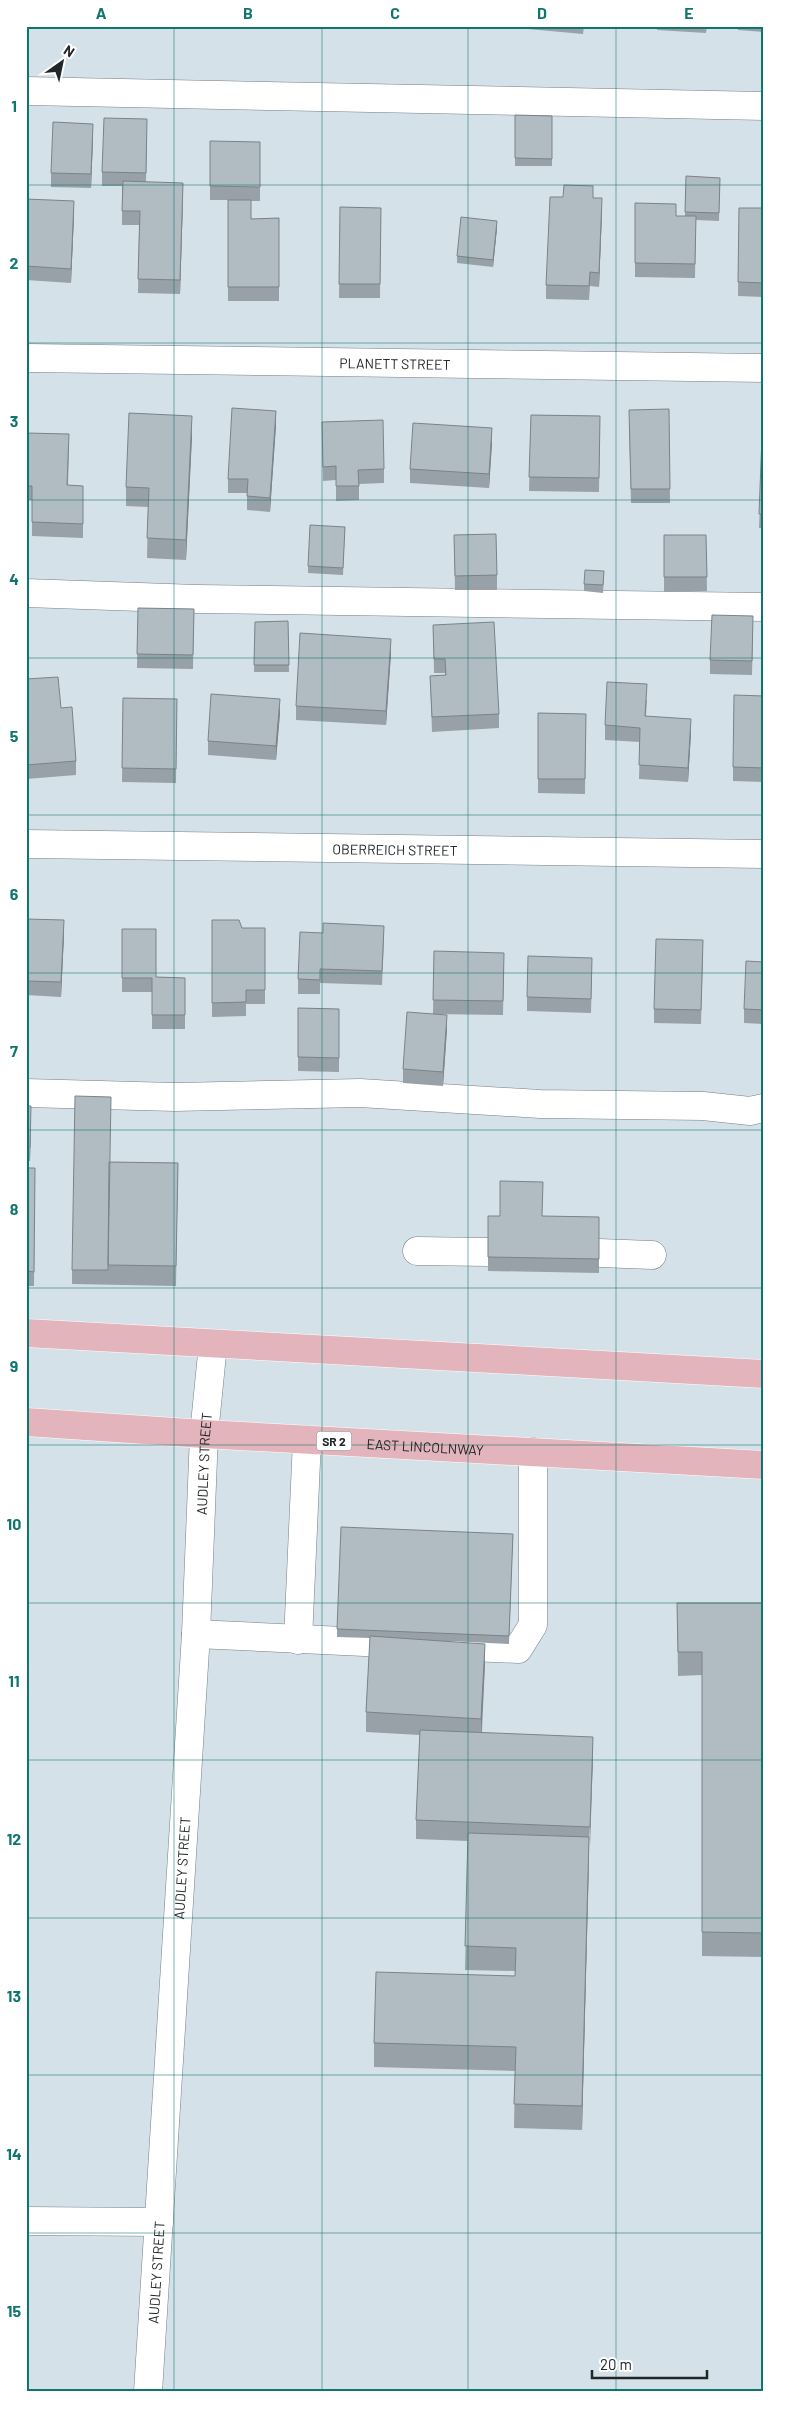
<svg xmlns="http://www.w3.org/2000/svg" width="790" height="2418" viewBox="0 0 790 2418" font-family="Barlow,sans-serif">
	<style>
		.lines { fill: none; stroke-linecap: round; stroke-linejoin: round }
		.minor-casing { stroke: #757f86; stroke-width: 29 }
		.major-casing { stroke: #fff; stroke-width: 29 }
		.minor { stroke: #fff; stroke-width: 28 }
		.major { stroke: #e3b4bb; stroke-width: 28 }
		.wall { fill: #97a1a7 }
		.shaded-wall { fill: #7b8388 }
		.building { fill: #b0bbc2; stroke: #7b8388 }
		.grid { fill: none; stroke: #0f766e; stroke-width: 1; stroke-opacity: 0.55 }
		.labels { text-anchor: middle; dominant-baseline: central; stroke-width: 5; stroke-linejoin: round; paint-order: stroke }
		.shield { fill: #fff; stroke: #646768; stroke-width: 1 }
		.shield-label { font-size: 12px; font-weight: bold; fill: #212628 }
		.street-label { font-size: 14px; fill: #212628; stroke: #fff }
		.neatline { fill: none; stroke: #0f766e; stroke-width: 2 }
		.grid-label { font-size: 16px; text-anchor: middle; font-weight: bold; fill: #0f766e }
	</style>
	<rect width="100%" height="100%" fill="#d5e1e8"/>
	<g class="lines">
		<!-- minor casing -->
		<g class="minor-casing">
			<g id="minor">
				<path d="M26,91l738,15"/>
				<path id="s1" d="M26,358l738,10"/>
				<path d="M26,593l171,6 567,8"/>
				<path id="s2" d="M26,844l738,10"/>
				<path d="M26,1093l149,4 185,-4 180,11 163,2 47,5 14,-3"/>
				<path d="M417,1251l71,1"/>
				<path d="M599,1253l53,2"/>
				<path d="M196,1634l210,10"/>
				<path d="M298,1640l9,-200"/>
				<path d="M447,1646l71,3 15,-24v-173"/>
				<path d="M26,2221l133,1"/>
				<path id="s3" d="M148,2392l48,-758 8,-200 9,-90"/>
			</g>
		</g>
		<!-- major casing -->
		<g class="major-casing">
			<g id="major">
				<path d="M26,1333l738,41"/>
				<path id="s4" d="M26,1422l178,12 560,31"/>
			</g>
		</g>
		<!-- minor -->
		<use href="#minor" class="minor"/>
		<!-- major -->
		<use href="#major" class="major"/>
	</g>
	<!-- wall -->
	<path class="wall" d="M528,26h56l-1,8 -55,-5z
		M657,26h50l-1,7 -49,-3z
		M738,26h26v6l-26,-2z
		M515,115l37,1v50h-37z
		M147,133l-1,49 37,15 -3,97 -42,-1 1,-68h-17v-39h-20v-14z
		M93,138l-2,50 -40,-1v-14z
		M260,142v59h-9v18l28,-1v83h-51v-101h-18v-14z
		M686,176l34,2 -1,43 -23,-1 -1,58 -60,-1v-74l41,13h9z
		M593,198l9,14 -3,75 -9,-1 -1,14 -43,-1v-14z
		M26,199l48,16 -3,68 -45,-3z
		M340,207l41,1 -1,90h-41z
		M739,208h25v89l-26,-1z
		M497,228l-4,39 -36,-4v-7z
		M669,409l1,94h-39l-2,-79z
		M764,411v117h-5z
		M531,415l69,1 -1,76 -70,-1z
		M322,422l62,47v14l-25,1v16l-23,1v-21l-13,1z
		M276,425l-6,87 -23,-2v-17h-19v-14z
		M26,433l43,15 -1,37 15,1v52l-51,-2v-36h-6z
		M192,436l-6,124 -39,-2 1,-51 -22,-1v-19z
		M492,443l-3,45 -79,-5v-14z
		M345,527l-2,48 -35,-2v-7z
		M454,535l43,40v15h-42z
		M664,535h42l1,56 -43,1z
		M604,578l-1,15 -19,-2v-7z
		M138,608l56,1 -1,60 -56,-1z
		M288,621l1,51h-35l1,-50z
		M433,625l66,89v14l-67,4 -2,-56 15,-1v-2h-11z
		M753,630l-1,45 -42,-1v-14z
		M391,653l-5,72 -90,-5v-14z
		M26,679l35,29 15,53v14l-50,4z
		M764,696v86l-31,-1v-14z
		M123,698l54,1 -1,84 -54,-1z
		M647,699l-1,17 45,17 -3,49 -49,-3 1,-37 -35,-2v-15z
		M280,713l-4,47 -68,-5v-14z
		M538,713l48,1 -1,80 -47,-1z
		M26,919l38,16 -3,62 -35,-2z
		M212,920l30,8h23v76h-19v12l-34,1z
		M122,929l34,48 29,1v51h-33v-37h-30z
		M384,940l-2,45 -62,-2v11h-22v-15z
		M434,951l70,16 -1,48 -70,-1z
		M703,954l-2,70 -47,-1v-14z
		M764,962v62l-20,-1v-14z
		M592,972l-1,41 -64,-2v-14z
		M298,1008l41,1v63l-41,-1z
		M447,1029l-4,57 -40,-3v-14z
		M26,1106l5,14 -1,41h-4z
		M110,1162l68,1 -2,123 -104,-2v-14z
		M26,1168h9l-1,118h-8z
		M488,1216l111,1v56l-111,-2z
		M513,1534l-4,110 -60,-3 36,22 -3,69 111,24 -4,90 -7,284 -68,-2 1,-57 -141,-4v-24l141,-67v-5l-50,-1 3,-129 -52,-2v-19l4,-85 -54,-3v-20l4,-74 -33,-1v-8z
		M677,1603h87v354l-62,-1v-281l-24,1z"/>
	<!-- shaded-wall -->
	<path class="shaded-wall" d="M93,124v14l-2,50v-14z
		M183,183v14l-3,97v-14z
		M602,198v14l-3,75v-14z
		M74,201v14l-3,68v-14z
		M497,221v7l-4,39v-7z
		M276,411v14l-6,87v-14z
		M192,416v20l-6,124v-20z
		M492,428v15l-3,45v-14z
		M391,639v14l-5,72v-14z
		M280,699v14l-4,47v-14z
		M691,719v14l-3,49v-14z
		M64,920v15l-3,62v-15z
		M447,1015v14l-4,57v-14z
		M31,1106v14l-1,41v-14z
		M485,1644v19l-4,76v-20z
		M593,1737v19l-3,90v-19z
		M589,1837v24l-7,269v-24z"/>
	<!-- building -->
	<path class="building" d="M515,115l37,1v43l-37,-1z
		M104,118l43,1 -1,54 -44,-1z
		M53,122l40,2 -2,50 -40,-1z
		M210,141l50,1v45l-50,-1z
		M686,176l34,2 -1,35 -34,-1z
		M123,181l60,2 -3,97 -42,-1 2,-68h-18z
		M564,185l29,1v12h9l-3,75 -9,-1 -1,14 -43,-1 4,-88h13z
		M26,199l48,2 -3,68 -45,-3z
		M228,200h23v19l28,-1v69h-51z
		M635,203l41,1v12h20l-1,48 -60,-1z
		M340,207l41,1 -1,76h-41z
		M739,208h25v75l-26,-1z
		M461,217l36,4 -4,39 -36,-4z
		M232,408l44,3 -6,87 -23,-2 1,-17h-20z
		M669,409l1,80h-39l-2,-79z
		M763,411h1v103h-5z
		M129,413l63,3 -6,124 -39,-2 2,-50 -23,-1z
		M531,415l69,1 -1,62 -70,-1z
		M383,420l1,49 -26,1 1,16h-23v-20l-13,1 -1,-45z
		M413,423l79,5 -3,46 -79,-5z
		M26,433l43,1 -2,51 16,1v38l-51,-2v-36h-6z
		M310,525l35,2 -2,41 -35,-2z
		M496,534l1,41 -42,1 -1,-41z
		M664,535h42l1,42h-43z
		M585,570l19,1 -1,14 -19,-1z
		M138,608l56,1 -1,46 -56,-1z
		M712,615l41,1 -1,45 -42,-1z
		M288,621l1,44h-35l1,-43z
		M494,622l5,92 -67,3 -2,-41 16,-1 -1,-16h-11l-1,-34z
		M300,633l91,6 -5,72 -90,-5z
		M58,677l3,31 11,-1 4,54 -50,4v-86z
		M607,682l40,2 -2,32 46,3 -3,49 -49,-3 1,-37 -35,-3z
		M211,694l69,5 -4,47 -68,-5z
		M734,695l30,1v72l-31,-1z
		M123,698l54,1 -1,70 -54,-1z
		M538,713l48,1 -1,65h-47z
		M26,919l38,1 -3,62 -35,-1z
		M212,920h27l3,8h23v62h-19v12l-34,1z
		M323,923l61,3 -2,45 -62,-2v11l-22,-1 2,-47 23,1z
		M122,929h34v48l29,1v37h-33v-37h-30z
		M656,939l47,1 -2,70 -47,-1z
		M434,951l70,2 -1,48 -70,-1z
		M528,956l64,2 -1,41 -64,-2z
		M746,961l18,1v48l-20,-1z
		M298,1008l41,1v49l-41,-1z
		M407,1012l40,3 -4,57 -40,-3z
		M75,1096l36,1 -3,173h-36z
		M26,1106h5l-1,41h-4z
		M109,1162l69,1 -2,103 -68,-1z
		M26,1168h9l-1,104 -8,-1z
		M500,1181l43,1 -1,34 57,1v42l-111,-2v-41h12z
		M341,1527l172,7 -4,102 -172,-7z
		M677,1603h87v330l-62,-1v-280h-24z
		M370,1636l115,8 -4,75 -115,-7z
		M420,1730l173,7 -3,90 -174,-7z
		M468,1833l121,4 -7,269 -68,-2 2,-57 -142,-4 2,-71 139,4 1,-28 -51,-2z"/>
	<!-- grid -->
	<path class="grid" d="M174,26v2366M322,26v2366M468,26v2366M616,26v2366M26,185h738M26,343h738M26,500h738M26,658h738M26,815h738M26,973h738M26,1130h738M26,1288h738M26,1445h738M26,1603h738M26,1760h738M26,1918h738M26,2075h738M26,2233h738"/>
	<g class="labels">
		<!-- shield labels -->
		<rect class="shield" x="316.5" y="1431.5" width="35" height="19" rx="4"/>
		<g class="shield-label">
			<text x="334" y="1441">SR 2</text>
		</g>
		<!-- street labels -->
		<g class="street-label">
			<text stroke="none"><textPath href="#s1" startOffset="369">PLANETT STREET</textPath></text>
			<text stroke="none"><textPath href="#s2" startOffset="369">OBERREICH STREET</textPath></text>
			<text stroke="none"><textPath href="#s4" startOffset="400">EAST LINCOLNWAY</textPath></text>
			<text stroke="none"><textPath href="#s3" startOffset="930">AUDLEY STREET</textPath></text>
			<text stroke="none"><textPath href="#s3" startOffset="525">AUDLEY STREET</textPath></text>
			<text stroke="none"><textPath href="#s3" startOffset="120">AUDLEY STREET</textPath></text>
		</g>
	</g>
	<!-- border -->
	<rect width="790" height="2418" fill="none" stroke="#ffffff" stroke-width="55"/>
	<!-- north arrow -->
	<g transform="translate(62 62) rotate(33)" stroke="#ffffff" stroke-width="4" paint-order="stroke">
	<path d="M0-4L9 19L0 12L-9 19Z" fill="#212628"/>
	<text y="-8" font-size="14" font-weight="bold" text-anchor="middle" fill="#212628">N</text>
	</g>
	<!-- scale -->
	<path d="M592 2370v8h115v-8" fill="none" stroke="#212628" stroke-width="2.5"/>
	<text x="600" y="2370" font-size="15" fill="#212628" stroke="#ffffff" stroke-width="4" paint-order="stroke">20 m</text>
	<rect x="28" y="28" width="734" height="2362" class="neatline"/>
	<g class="grid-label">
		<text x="101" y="19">A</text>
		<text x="248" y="19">B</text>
		<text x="395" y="19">C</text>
		<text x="542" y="19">D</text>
		<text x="689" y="19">E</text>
		<text x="14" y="112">1</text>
		<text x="14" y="269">2</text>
		<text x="14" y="427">3</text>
		<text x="14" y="585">4</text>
		<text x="14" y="742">5</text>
		<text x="14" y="900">6</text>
		<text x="14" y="1057">7</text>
		<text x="14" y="1215">8</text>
		<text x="14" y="1372">9</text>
		<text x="14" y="1530">10</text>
		<text x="14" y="1687">11</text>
		<text x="14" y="1845">12</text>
		<text x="14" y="2002">13</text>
		<text x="14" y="2160">14</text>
		<text x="14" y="2317">15</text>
	</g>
</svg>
